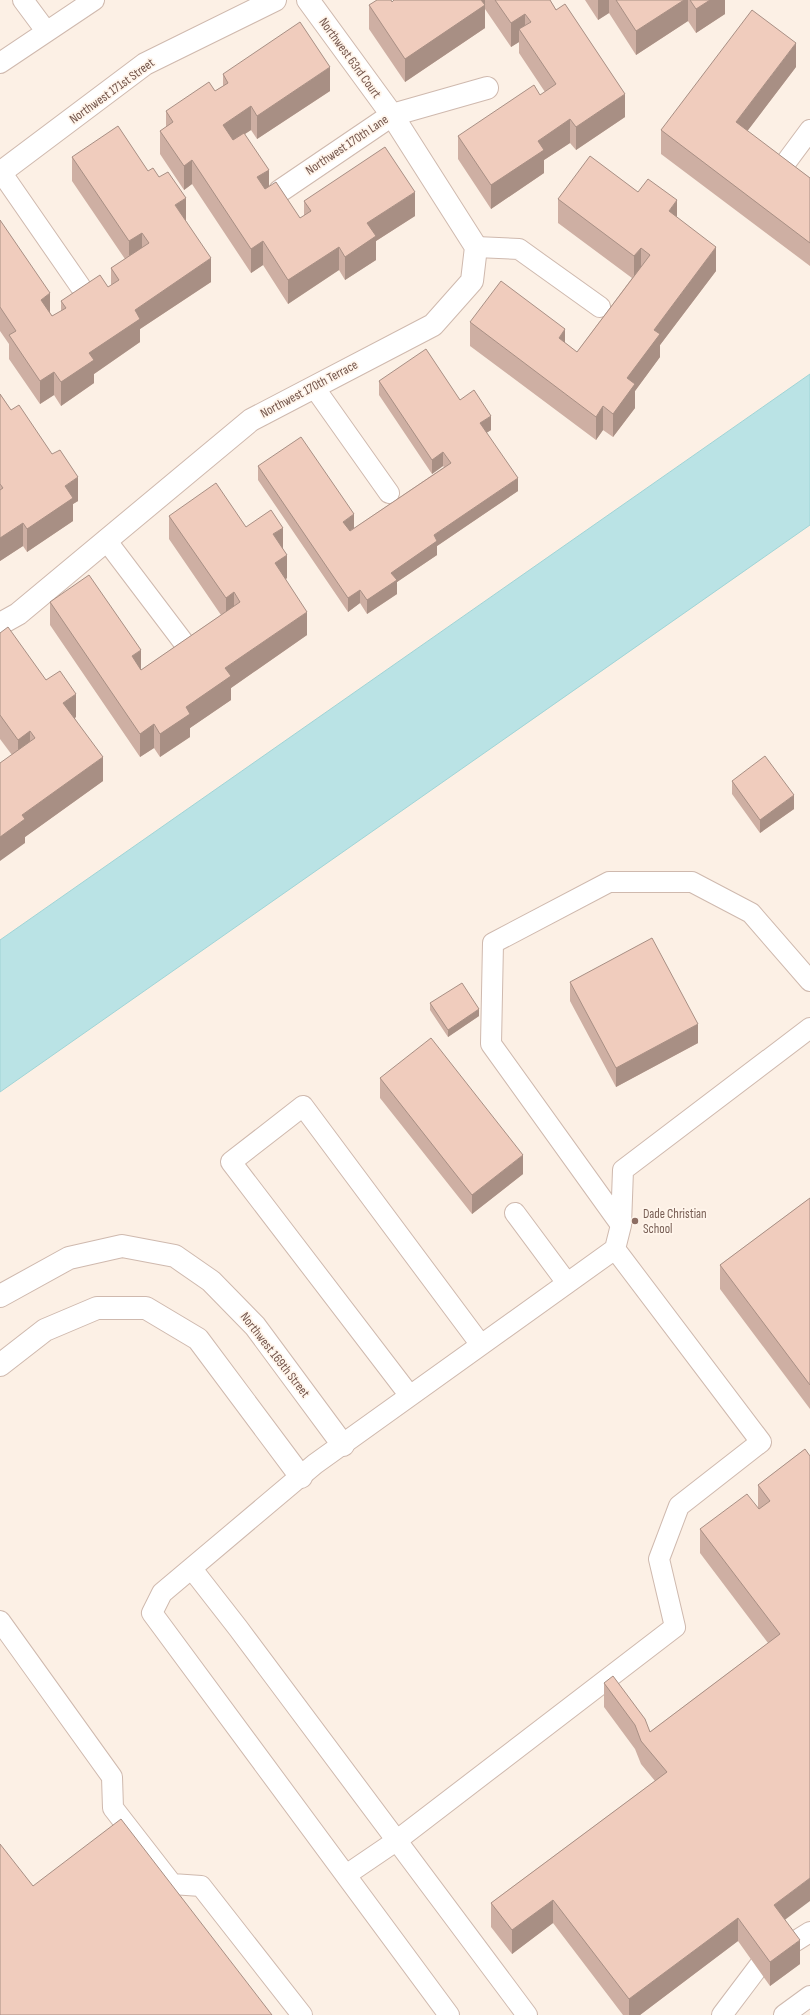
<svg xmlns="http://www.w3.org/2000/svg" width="810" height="2015" viewBox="0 0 810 2015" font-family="'Sofia Sans Condensed',sans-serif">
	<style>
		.water { fill: #bae3e5; stroke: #a0d4d6 }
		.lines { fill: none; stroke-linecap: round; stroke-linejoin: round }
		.lane-casing { stroke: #cfb9ae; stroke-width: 22 }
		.street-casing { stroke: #cfb9ae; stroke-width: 24 }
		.lane { stroke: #fff; stroke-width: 20 }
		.street { stroke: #fff; stroke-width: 22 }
		.wall { fill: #ceafa3 }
		.shaded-wall { fill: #a88f84 }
		.building { fill: #f0ccbd; stroke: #a88f84 }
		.education-dot { fill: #8d6e63; stroke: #fff5eb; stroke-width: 1.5 }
		.labels { text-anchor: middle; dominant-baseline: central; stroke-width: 3.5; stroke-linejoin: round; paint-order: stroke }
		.street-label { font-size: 13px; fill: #74554b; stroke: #fff5eb }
		.education-label { font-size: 13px; fill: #785e54; stroke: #fff5eb; text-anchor: start }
	</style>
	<rect width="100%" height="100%" fill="#fcf0e5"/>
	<!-- water -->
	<path class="water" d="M810,374v151l-810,567v-152z"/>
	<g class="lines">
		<!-- lane casing -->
		<g class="lane-casing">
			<path id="lane" d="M23,0l23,31
				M0,63l94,-63
				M787,161l23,-31
				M1,172l79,114
				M476,247l43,2 81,58
				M314,387l75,106
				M106,540l78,103
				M515,1213l52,70
				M621,1225l-130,-181 2,-101 116,-61h83l59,31 59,68
				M410,1396l-179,-234 72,-56 178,239
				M192,1569l46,59 289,387
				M0,1621l112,156 1,31 59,76 29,2 101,129
				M346,1875l50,-34 279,-214 -16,-68 20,-53 82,-64 -146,-193
				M449,2015l-297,-402 10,-20 153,-129 300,-215 6,-24 2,-55 187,-142
				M722,2015l40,-53 48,-30
				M784,2015l26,-19"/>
		</g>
		<!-- street casing -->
		<g class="street-casing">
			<path id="street" d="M0,173l145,-109 130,-64
				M280,191l112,-76 95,-27
				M0,624l18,-10 233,-194 182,-95 39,-44 4,-34 -84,-132 -84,-115
				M0,1296l69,-38 53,-12 53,10 36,25 44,45 88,119
				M0,1365l45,-35 52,-22h49l52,31 103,138"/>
		</g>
		<!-- lane -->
		<use href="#lane" class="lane"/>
		<!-- street -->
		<use href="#street" class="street"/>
	</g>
	<!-- wall -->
	<path class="wall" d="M394,0h156l75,117 -49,33 -6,-7 -26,17v13l-53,36 -33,-50v-23l82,-41 5,-3 -26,-39v-11l-8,5 -26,-38v19l-80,54 -36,-53v-24l23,-3z
		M585,0h140v14l-29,19 -8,-12 -52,34 -27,-42 -11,7z
		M796,67l-49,64 63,47v88l-149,-112v-24z
		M223,74l107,17 -73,48 -6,-9 -6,4 24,53 31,31 4,-2v-15l111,15 -39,25v19l-31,20 -6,-10 -51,34 -25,-39 -12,8 -59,-89 -8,6 -24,-36v-23l6,-4v-16l49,-20 8,-5z
		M72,157l76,14 38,50 25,61 -71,47v13l-46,32v9l-33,23 -7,-11 -14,9 -31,-45v-15l-9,-13v-111l52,96 9,-5v-10l47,-14 3,-2v-17l14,-9 -53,-78z
		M638,192l39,25 39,54 -56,74v12l-25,34v17l-22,29 -10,-7 -7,10 -126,-94v-24l95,21 12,9 55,-74 -74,-55v-24z
		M379,381l81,19 31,30 -5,3 32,58 -81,55v9l-40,27v12l-30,20 -7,-11 -12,9 -90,-132v-14l96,62 -4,3 94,-64 -1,-1 -11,8 -53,-79z
		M0,394l11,16 67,91 -5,3v17l-46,31 -4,-6 -23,15z
		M169,516l77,11 37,22 4,29 -1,1 21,56 -76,53v12l-41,28v9l-30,20 -6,-9 -14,9 -90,-132v-23l91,68 80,-55 -52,-76z
		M0,633l46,47 30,37 -1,1 28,63 -78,56v6l-13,-88 -12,-16z
		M732,781l62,28 -34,24 -28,-39z
		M570,982l128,61 -82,44 -46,-86z
		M430,1003l49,13 -31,21 -18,-27z
		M380,1078l143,96 -51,40 -92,-116z
		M810,1198v211l-90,-120v-24z
		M805,1449l-20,471 15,44 -30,22 -32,-45 -98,74h-17l-70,-92 -41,31 -21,-27v-24l164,-122 -14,-17 -6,-15 -31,-42v-24l46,49 118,-89 -68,-90v-24l58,-21v-23z"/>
	<!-- shaded-wall -->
	<path class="shaded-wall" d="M476,0h9v28l-80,54v-23z
		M598,0h11v13l-11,7z
		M684,0h4v21l-52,34v-24z
		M710,0h15v14l-29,19v-24z
		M525,14v24l-6,-9v13l-8,5v-24z
		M796,43v24l-60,79v-24z
		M330,67v24l-73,48v-23z
		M625,94v23l-49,33v-23z
		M251,106v24l-28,18v-23z
		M570,119v24l-26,17v13l-53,36v-24l47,-44z
		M192,160v24l-8,6v-24z
		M269,170v23l-12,8v-24z
		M415,192v24l-39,25v19l-31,20v-23l22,-34z
		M186,198v24l-11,-17z
		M677,200v24l-8,-13z
		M142,233v23l-13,9v-24z
		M263,241v24l-12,8v-24z
		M339,247v23l-51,34v-24z
		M716,247v24l-56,74v12l-25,34v17l-22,29v-23l14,-36 27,-48z
		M641,248v23l-7,9v-24z
		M211,258v24l-71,47v13l-46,32v9l-33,23v-24l28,-29 46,-43z
		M50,293v24l-9,-17z
		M565,329v24l-6,-15z
		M54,372v23l-14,9v-23z
		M603,406v24l-7,10v-23z
		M491,416v14l-11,7v-14z
		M443,452v14l-11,8v-14z
		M78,477v24l-5,3v17l-46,31v-23l38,-43z
		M518,478v13l-81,55v9l-40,27v12l-30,20v-14l24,-27 43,-38z
		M354,514v14l-11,7v-13z
		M23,523v23l-23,15v-23z
		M283,528v23l-10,-17z
		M287,555v23l-12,9v-24z
		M360,590v13l-12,9v-14z
		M234,592v24l-8,6v-24z
		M307,612v23l-76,53v12l-41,28v9l-30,20v-23l26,-27 39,-39z
		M141,650v24l-9,-18z
		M76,694v23l-13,9v-23z
		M154,724v24l-14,9v-23z
		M30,731v24l-12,9v-24z
		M103,757v24l-78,56v6l-25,18v-24l22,-22z
		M794,795v14l-34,24v-13z
		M479,1009v7l-31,21v-7z
		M698,1024v19l-82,44v-19z
		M523,1155v19l-51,40v-19z
		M810,1878v23l-36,27v-23z
		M553,1900v23l-41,31v-24z
		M738,1918v23l-98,74h-11v-16z
		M800,1940v24l-30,22v-24z"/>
	<!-- building -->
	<path class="building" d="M377,0h14l1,2 2,-2h87l4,5 -80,54 -36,-54z
		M495,0h55l6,10 9,-6 60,90 -49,33 -6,-8 -32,22 6,9 -53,35 -33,-49 76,-51 6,10 16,-11 -37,-55 12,-7 -6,-8 -14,9z
		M616,0h68l-48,31z
		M690,0h20l-14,9z
		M752,10l44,33 -60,79 74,56v65l-149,-113z
		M300,22l30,45 -73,49 -6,-10 -28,19 10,15 11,-7 25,37 -12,7 8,12 11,-7 24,36 11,-7 -7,-10 81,-54 30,45 -48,31 9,13 -31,21 -6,-10 -51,33 -25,-39 -12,8 -59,-89 -8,6 -24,-35 13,-9 -7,-11 43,-29 6,9 13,-8 -5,-9z
		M118,126l30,45 5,-3 6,9 9,-5 18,26 -11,7 36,53 -76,52 5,9 -51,34 5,7 -33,22 -7,-10 -14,9 -31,-46 7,-4 -16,-24v-87l50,73 -9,7 11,16 14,-8 -5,-7 39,-26 8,12 11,-7 -8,-12 38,-25 -7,-10 -13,8 -57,-84z
		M590,156l48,36 10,-13 29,21 -8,11 47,36 -62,83 6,4 -33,44 8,6 -22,30 -10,-8 -7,11 -126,-95 31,-41 64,48 -6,9 18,14 73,-97 -9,-7 -7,8 -76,-57z
		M426,349l34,51 14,-10 17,26 -11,7 38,55 -84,57 3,6 -46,32 6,7 -30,20 -7,-10 -12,8 -90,-132 43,-29 53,77 -11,8 7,9 101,-68 -8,-11 -11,8 -53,-79z
		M0,394l11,16 8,-5 33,49 8,-4 18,27 -13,9 8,12 -46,31 -4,-6 -23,15v-48l3,-2 -3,-4z
		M216,483l30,44 25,-17 12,18 -10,6 14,21 -12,8 32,49 -82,56 6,8 -45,31 4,7 -30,20 -6,-10 -14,10 -90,-132 39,-27 52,75 -9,6 9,14 99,-68 -6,-10 -8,6 -57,-82z
		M8,627l38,53 14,-9 16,23 -13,9 40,54 -81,58 3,4 -25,18v-74l35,-25 -5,-7 -12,9 -18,-25v-82z
		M765,756l29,39 -34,25 -28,-39z
		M652,938l46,86 -82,44 -46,-86z
		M462,983l17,26 -31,21 -18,-27z
		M431,1038l92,117 -51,40 -92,-117z
		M810,1198v187l-90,-120z
		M805,1449l5,7v422l-36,27 26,35 -30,22 -32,-44 -109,81 -76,-99 -41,30 -21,-27 176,-131 -26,-31 -6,-16 -31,-42 9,-7 32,43 5,13 130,-98 -80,-105 47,-35 12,15 11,-8 -12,-16z
		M121,1819l151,196h-272v-171l33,42z"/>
	<!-- markers -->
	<circle class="education-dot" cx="635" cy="1221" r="4"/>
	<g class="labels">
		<!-- street labels -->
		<g class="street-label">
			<text transform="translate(350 58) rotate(54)">Northwest 63rd Court</text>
			<text transform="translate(112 91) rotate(-36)">Northwest 171st Street</text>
			<text transform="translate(347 145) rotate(-34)">Northwest 170th Lane</text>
			<text transform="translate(309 389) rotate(-28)">Northwest 170th Terrace</text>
			<text transform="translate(275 1355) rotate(52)">Northwest 169th Street</text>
		</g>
		<!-- education labels -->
		<g class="education-label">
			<text x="643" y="1214">Dade Christian<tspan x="643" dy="15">School</tspan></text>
		</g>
	</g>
</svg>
